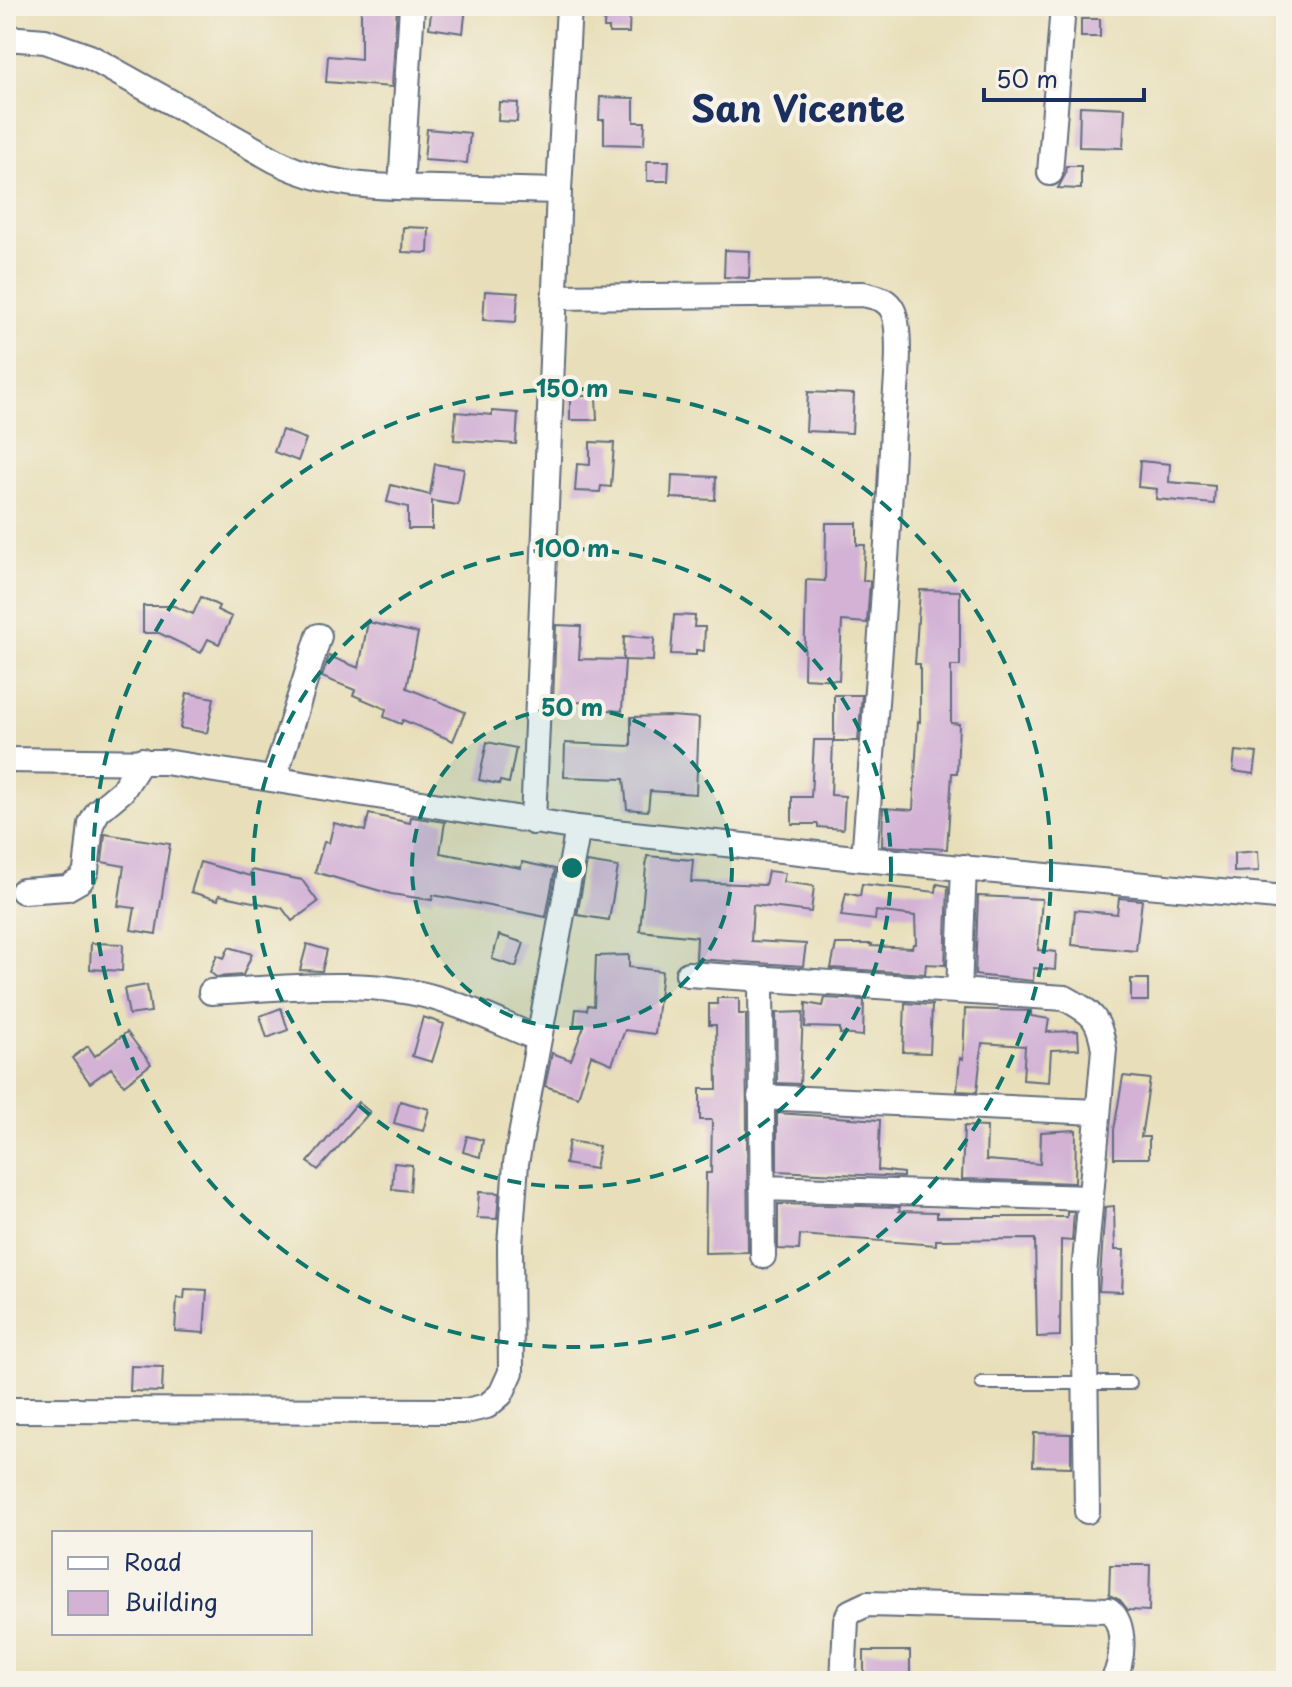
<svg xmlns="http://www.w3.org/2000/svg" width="1292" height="1687" viewBox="0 0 1292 1687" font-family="'Playpen Sans',sans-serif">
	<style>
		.building { fill: #d3b2d6 }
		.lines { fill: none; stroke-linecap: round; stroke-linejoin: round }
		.service-casing { stroke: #636d7e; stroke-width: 16 }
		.minor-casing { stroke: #636d7e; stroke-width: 28 }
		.service { stroke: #fff; stroke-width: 12 }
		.minor { stroke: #fff; stroke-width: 24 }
		.ring { fill: none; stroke: #0f766e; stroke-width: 4; stroke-dasharray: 14 10 }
		.labels { text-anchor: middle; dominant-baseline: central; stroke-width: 8; stroke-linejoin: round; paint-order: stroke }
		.district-label { font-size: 36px; font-weight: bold; fill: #1b2f5e; stroke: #f7f3e8 }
		.centre { fill: #0f766e; stroke: #f7f3e8; stroke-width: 4 }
		.ring-label { font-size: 24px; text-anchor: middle; font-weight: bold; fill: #0f766e; stroke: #f7f3e8; stroke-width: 8; stroke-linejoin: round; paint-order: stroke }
	</style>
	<rect width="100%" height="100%" fill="#f7f3e8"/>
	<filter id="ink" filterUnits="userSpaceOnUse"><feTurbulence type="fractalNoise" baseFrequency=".0125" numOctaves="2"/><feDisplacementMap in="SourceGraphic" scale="16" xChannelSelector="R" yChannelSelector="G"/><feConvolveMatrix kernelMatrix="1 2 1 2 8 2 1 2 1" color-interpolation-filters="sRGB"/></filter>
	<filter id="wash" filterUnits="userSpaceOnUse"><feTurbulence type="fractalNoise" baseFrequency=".006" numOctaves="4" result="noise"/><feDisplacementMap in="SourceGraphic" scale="32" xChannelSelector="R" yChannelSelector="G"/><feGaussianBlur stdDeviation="1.8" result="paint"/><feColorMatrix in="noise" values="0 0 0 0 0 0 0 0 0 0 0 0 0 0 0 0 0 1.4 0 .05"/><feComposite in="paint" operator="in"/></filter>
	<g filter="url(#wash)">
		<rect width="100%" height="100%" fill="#e8dfba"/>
		<g id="blocks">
			<!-- building -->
			<path class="building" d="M361,6h36l-5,81 -66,-5 2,-26 33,3z
				M432,6l34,1 -3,26 -34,-5z
				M605,6h25l-1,27h-20v-5h-5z
				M1081,19h19v18h-19z
				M600,97l34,1v24h11l-1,23 -40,-1v-24h-5z
				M499,102l19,1 -1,19 -19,-1z
				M1080,106l45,2 -2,40 -44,-1z
				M427,129l43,4 -3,30 -43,-3z
				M647,161h22l-1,20h-21z
				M1066,166h15v23l-23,-1 7,-13z
				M403,227l26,1 -1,25 -26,-1z
				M725,250l25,1 -1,27 -25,-1z
				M485,291l33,2 -2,29 -33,-2z
				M808,392l46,2 -2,39 -46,-2z
				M570,396h26l1,24h-27z
				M492,411l26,2 -2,31 -62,-4 2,-28 36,3z
				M282,430l24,9 -8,22 -24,-9z
				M590,442l24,1 -3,44 -10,-1 -1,6 -25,-1 2,-27 13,1z
				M1140,461l30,3 -1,18 46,4 -1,18 -58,-5 1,-10 -19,-2z
				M435,464l29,5 -6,36 -26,-4v28h-24v-22l-21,-5 4,-17 39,10z
				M672,475l44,2 -1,23 -44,-2z
				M826,523h31v22h8l-2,36h7l-3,42 -25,-2 -3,59 -35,-2 2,-98 19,1z
				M920,590l40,1v75h-9v57l8,1 -2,49h-5l-5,76 -65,-3 1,-38 30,2 5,-89 2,1v-58h-5z
				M201,597l18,9 -2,4 15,7 -13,27 -11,-5 -7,14 -42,-20h-16v-27h31l19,8z
				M674,615l21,1 -1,11h11l-1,24 -8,-1v5l-25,-1z
				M368,622l50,11 -11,55 58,24 -12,29 -50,-21 -2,4 -17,-7 2,-8 -33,-14 2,-5 -33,-13 7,-21 30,12z
				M556,625l25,1 -2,33 46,1 -3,51 -28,-2 1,-6 -42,-2z
				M624,636l30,2 -1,23 -30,-1z
				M187,693l27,5 -7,35 -27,-5z
				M834,695h28l-4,46h-24z
				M669,716l30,2 -3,76 -46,-3 -2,20 -21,-2 -3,-30 -60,-2 1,-34 66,3v-29z
				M814,740h19l-2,55 14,1 -2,33 -25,-2v-3h-26v-27h19z
				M487,742l29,6 -7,35 -9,-2 -1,3 -20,-4z
				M1235,751l22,2 -3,21 -21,-3z
				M369,814l41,9 1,-6 34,5 -5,31 81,15 1,-6 33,7 -9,48 -113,-22 -1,5 -41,-6 -76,-22 9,-30 5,1 5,-20 31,8z
				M105,834l65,10 -14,90 -25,-4 4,-22 -17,-2 6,-40 -22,-4z
				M1258,851l1,20 -25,1v-19z
				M647,856l46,4 -2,22 74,3 3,-14 17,2 -2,9 31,4 -3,26 -58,-7 -2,36 55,3 -3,22 -107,-7 1,-22 -57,-6z
				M200,862l50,14 1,-6 51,10 16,22 -26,19 -10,-13 -63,-13 -1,5 -27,-8z
				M587,862l31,5 -9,53 -32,-5z
				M862,884l74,8 1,-8 11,2 -3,79 -19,-1 -1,10 -94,-6 5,-24h36l-1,2 41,2 1,-4h3l-1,-28 -39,-5 -1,9 -34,-4 5,-23 14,3z
				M978,896l64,3 -4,51 18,2 -1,18 -21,-2 -1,13 -58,-6z
				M1119,898l23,2 -6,51 -64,-6 3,-35 42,4z
				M499,935l25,8 -8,24 -24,-8z
				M91,943l32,1 -1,27 -32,-2z
				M307,944l20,6 -5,21 -22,-1z
				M229,947l23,7 -9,21 -27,2 -6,-5 7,-17 7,3z
				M629,955v12l33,4 -7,63 -30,-4 -13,34 -21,-9 -13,42 -33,-11 7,-33 19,7 13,-34 -10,-1 2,-16 11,1 1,-5 6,1 2,-50z
				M1131,979h17v22h-17z
				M147,985l4,27 -22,3 -5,-26z
				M717,998h22v16h7l2,238 -43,1 1,-80h5l1,-53h-12v-31h17l-1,-64h-7v-21h8z
				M825,998l39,2 -1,36 -23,-2v-6l-35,-1 1,-24 17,3z
				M905,1003l27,2 -2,48 -27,-1z
				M281,1008l7,22 -21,8 -7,-22z
				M965,1009l66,2v5l18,3 -2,13 31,-1 1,18 -28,1 -2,32 -26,-2 2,-34 -43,-3 -5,49 -20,-1 3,-33 3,1z
				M803,1012l-3,72 -23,-1 -1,-70z
				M423,1017l21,7 -12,38 -20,-6z
				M127,1032l24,32 -27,21 -13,-17 -21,15 -18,-25 16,-12 7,10z
				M1123,1076l27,3 -9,58h8v21h-35v-28z
				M400,1101l29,8 -6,22 -29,-8z
				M358,1102l12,10 -52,58 -10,-8z
				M777,1113l103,7 -2,50 25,3v4l-126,-6z
				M964,1126l23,1 -1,33 54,4 1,-32 35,-2 -1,53 -113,-4z
				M467,1136l16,4 -3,17 -17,-5z
				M569,1141l30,5 -4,23 -30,-5z
				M394,1163l18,2 -2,26 -18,-2z
				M479,1192l20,1 -2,26 -20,-1z
				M778,1204l122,3 -1,4 38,1v5h130v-5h7l-2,29 -11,-1 -1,96 -23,1 -2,-98 -99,1v5l-136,-10 -1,15 -21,-1z
				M1114,1206l1,44h9l-2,42 -23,-1 6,-84z
				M185,1289l22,1 -3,43 -29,-2 2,-33 7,1z
				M131,1366l32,1 -1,25 -32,-1z
				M1034,1433l37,1v33l-38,-1z
				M1110,1565h40l-1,46 -21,-1 -8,-10 -11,-5z
				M864,1651h46v30h-46z"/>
		</g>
	</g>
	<g filter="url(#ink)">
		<use href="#blocks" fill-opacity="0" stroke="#636d7e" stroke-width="2"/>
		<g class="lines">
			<!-- service casing -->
			<g class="service-casing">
				<path id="service" d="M982,1383h148"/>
			</g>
			<!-- minor casing -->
			<g class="minor-casing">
				<path id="minor" d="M6,38l39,3 45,16 186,104c51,27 107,26 164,27 40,1 79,2 119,3
					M1050,173l13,-167
					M401,187l11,-181
					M554,297l309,-3c12,3 24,4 30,17 10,23 2,88 0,116 -6,144 -18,288 -29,432
					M6,760l159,2 413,66 286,31 422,39
					M274,779l45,-143
					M533,822l26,-631 10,-185
					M23,891l44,-3 14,-8 5,-9 5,-47 7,-13 24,-20 20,-31
					M688,974l377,24c27,15 34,19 39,51l-20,225 3,237
					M761,979l2,277
					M959,991l5,-124
					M211,992c73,-4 161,-15 231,8 33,10 65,26 97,39
					M760,1097l337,15
					M762,1188l329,10
					M6,1410l460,1 21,-5 14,-12 10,-22 -1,-127 6,-82 62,-335
					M843,1681l3,-61 4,-8 17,-8 242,6c18,15 14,52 4,71"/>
			</g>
			<!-- service -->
			<use href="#service" class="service"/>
			<!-- minor -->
			<use href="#minor" class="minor"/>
		</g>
	</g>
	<!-- distance rings -->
	<circle cx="572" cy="868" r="160" fill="#0f766e" fill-opacity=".12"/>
	<g class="ring">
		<circle cx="572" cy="868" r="160"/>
		<circle cx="572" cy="868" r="319"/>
		<circle cx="572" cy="868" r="479"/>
	</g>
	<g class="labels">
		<!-- district labels -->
		<g class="district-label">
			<text x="798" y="107">San Vicente</text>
		</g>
	</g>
	<circle cx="572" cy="868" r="12" class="centre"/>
	<g class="ring-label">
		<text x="572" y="397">150 m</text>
		<text x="572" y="557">100 m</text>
		<text x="572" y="716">50 m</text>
	</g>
	<!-- margin -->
	<rect width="1292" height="1687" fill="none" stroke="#f7f3e8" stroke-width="32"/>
	<!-- legend -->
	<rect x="52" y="1531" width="260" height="104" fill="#f7f3e8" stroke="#9fa5b1" stroke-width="2"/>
	<rect x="68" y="1557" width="40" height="12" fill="#ffffff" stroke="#9fa5b1" stroke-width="2"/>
	<text x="124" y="1571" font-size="24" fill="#1b2f5e">Road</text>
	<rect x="68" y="1591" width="40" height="24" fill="#d3b2d6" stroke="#9fa5b1" stroke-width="2"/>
	<text x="124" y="1611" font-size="24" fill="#1b2f5e">Building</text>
	<!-- scale -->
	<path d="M984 88v12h160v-12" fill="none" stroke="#1b2f5e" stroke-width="4"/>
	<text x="996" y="88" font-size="24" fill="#1b2f5e" stroke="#f7f3e8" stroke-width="6" paint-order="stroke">50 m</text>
</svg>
